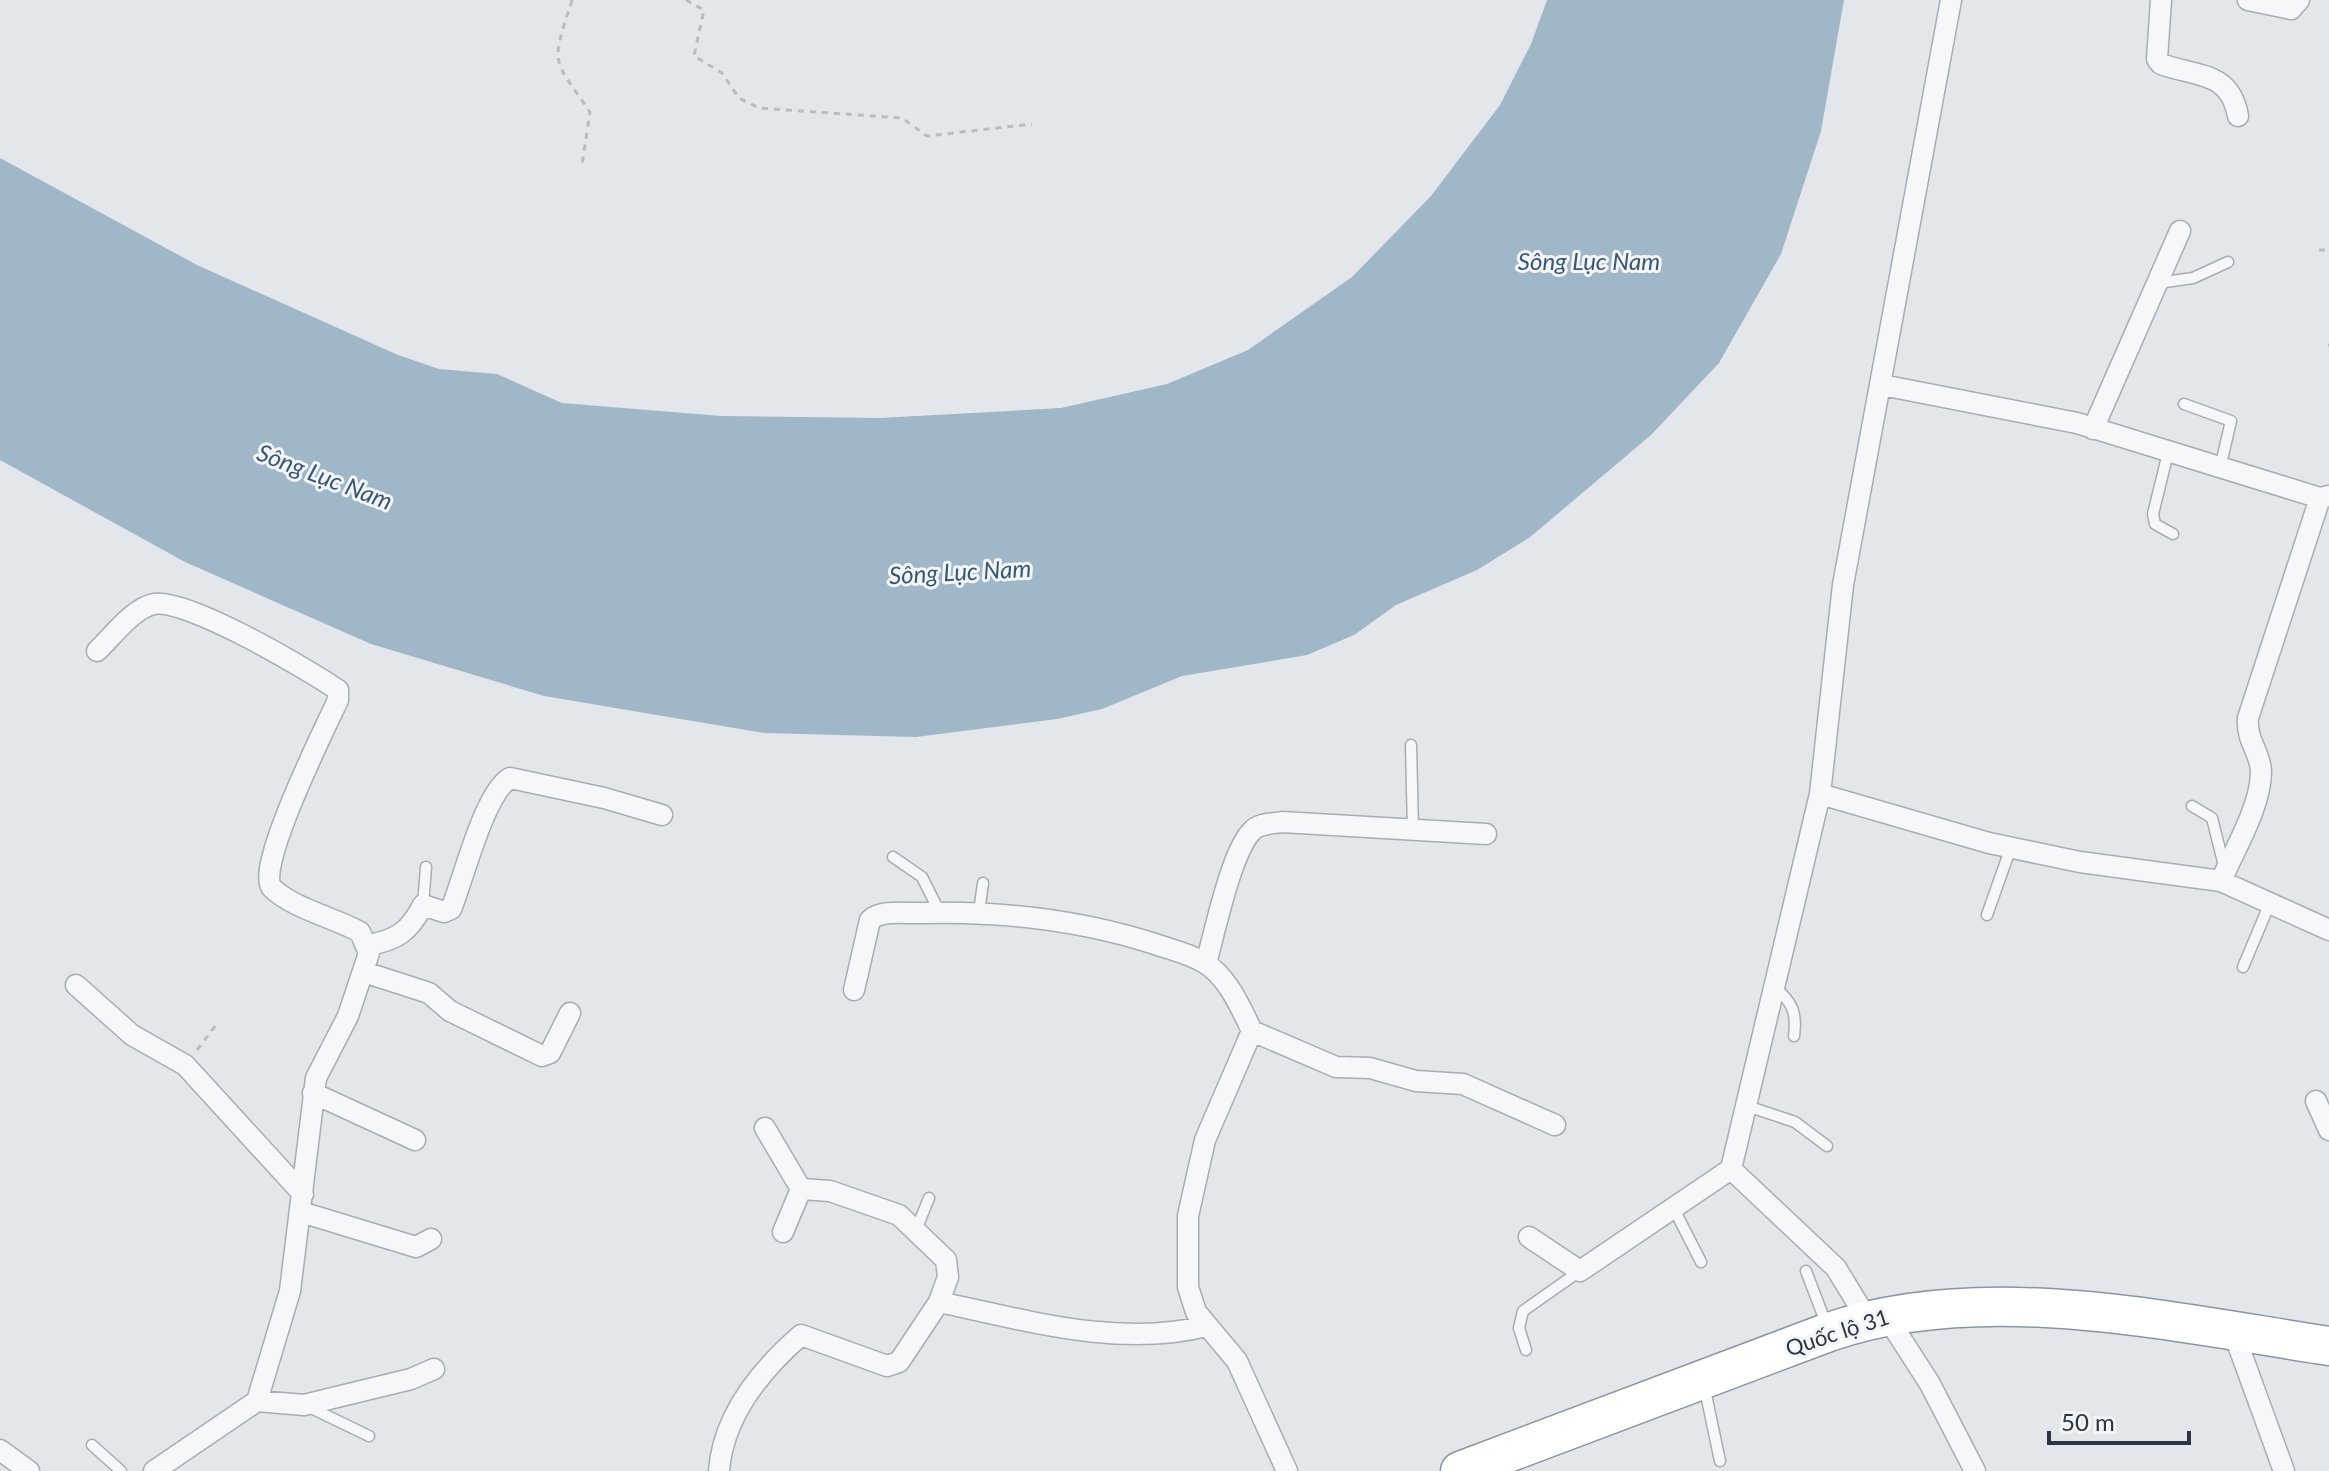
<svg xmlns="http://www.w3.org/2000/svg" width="2329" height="1471" viewBox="0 0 2329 1471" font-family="Lato,sans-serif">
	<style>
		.water { fill: #a0b7c8 }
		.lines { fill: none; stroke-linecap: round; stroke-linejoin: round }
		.lane-casing { stroke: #a8adb4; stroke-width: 13 }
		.street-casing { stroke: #a8adb4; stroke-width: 23 }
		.highway-casing { stroke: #8b95a0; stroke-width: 41 }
		.path { stroke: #b9bdc2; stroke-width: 3; stroke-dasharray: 6 6; stroke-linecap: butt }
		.lane { stroke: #f5f7f9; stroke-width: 10 }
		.street { stroke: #f5f7f9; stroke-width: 20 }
		.highway { stroke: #fff; stroke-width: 38 }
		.labels { text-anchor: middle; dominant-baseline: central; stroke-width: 6; stroke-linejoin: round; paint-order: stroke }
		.street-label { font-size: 22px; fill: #2c3541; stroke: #f2f5f7 }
		.water-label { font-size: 24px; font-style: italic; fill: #385773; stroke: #f2f5f7 }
	</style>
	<rect width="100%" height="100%" fill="#e3e6ea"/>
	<!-- water -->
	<path class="water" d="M1547,0h297l-23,131 -40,123 -62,109 -68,72 -122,103 -52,32 -81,35 -42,30 -47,20 -125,21 -80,33 -45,10 -141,18 -152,-4 -220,-37 -173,-52 -186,-82 -185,-102v-302l197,107 201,90 41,14 58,5 65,29 159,13 159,2 181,-10 106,-24 81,-34 104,-73 79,-81 69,-91 31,-61z"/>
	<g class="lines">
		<!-- lane casing -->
		<g class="lane-casing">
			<path id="lane" d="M2158,283l35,-5 35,-16
				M2184,404l47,17 -11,47
				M2168,453l-15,61 2,10 18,10
				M1411,745l2,86
				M2192,806l20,12 13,52
				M893,857l29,20 18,36
				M423,905l3,-38
				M979,912l4,-29
				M1987,915l24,-68
				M2243,967l27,-64
				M1775,988c18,14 22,26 19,48
				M1747,1106l48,16 32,24
				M1674,1209l27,53
				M916,1230l13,-32
				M1806,1271l21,55
				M1526,1350l-7,-22 4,-17 57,-40
				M1704,1385l16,76
				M309,1407l60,29
				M92,1445l29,26"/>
		</g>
		<!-- street casing -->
		<g class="street-casing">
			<path id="street" d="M1951,0l-108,585 -23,209 169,49 91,19 141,19 108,49
				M2161,0l-4,59 4,5c36,13 69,7 77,52
				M2248,0l43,9 8,-9
				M1882,385l195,38 243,75 9,-2
				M2093,429l87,-198
				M97,651c15,-14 36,-43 57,-47 33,-6 153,65 184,86v10c-12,26 -84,170 -66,188 22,21 61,29 88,44l9,21 -21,63 -32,62 -26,213 -33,110 -103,70
				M1820,794l-89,375 105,99 31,51
				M2221,881c14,-33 40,-74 40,-110 -1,-20 -15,-30 -13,-53l72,-220
				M368,945c29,-5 41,-13 55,-40l21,7 7,-3c12,-28 33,-116 59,-131l94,20 58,17
				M1206,963c9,-31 25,-111 46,-132 7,-8 20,-7 30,-9l204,12
				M364,972l65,21 21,18 92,45 8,-3 20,-40
				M76,985l56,50 53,30 118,129
				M854,990l16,-70c12,-11 37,-6 53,-7 80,-2 158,7 235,32 15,5 32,9 45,17 24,13 38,46 49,69l-47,109 -17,76v71l8,25 41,49 50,110
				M1252,1031l84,36 34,1 46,13 47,3 92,41
				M313,1093l102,47
				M2316,1101l13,29
				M765,1128l36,61
				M301,1212l115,35 15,-8
				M783,1232l18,-43 29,2 69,24 47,45 2,17 -9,25
				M1529,1237l51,34 151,-102
				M1885,1314l45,70 45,87
				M2233,1331l51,140
				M257,1401l47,4 107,-26 23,-10
				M0,1450l29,21
				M719,1471c4,-55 43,-102 82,-136l86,31 12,-4 40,-60c86,18 180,46 267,24"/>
		</g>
		<!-- highway casing -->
		<g class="highway-casing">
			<path id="highway" d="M1460,1471l369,-139c153,-53 342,-10 500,14"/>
		</g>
		<!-- path -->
		<path class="path" d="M572,0c-21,67 -21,55 18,112l-8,53
			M686,0l18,10 -10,46 28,17 17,25 20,10 143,10 25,18 105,-12
			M2319,250h10
			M2328,345h1
			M197,1050l19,-25"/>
		<!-- lane -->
		<use href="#lane" class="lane"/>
		<!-- street -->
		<use href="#street" class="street"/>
		<!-- highway -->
		<use href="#highway" class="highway"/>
	</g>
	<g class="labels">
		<!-- street labels -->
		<g class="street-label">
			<text transform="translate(1837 1332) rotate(-18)">Quốc lộ 31</text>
		</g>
		<!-- water labels -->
		<g class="water-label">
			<text x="1589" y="260">Sông Lục Nam</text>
			<text transform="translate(325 476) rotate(21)">Sông Lục Nam</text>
			<text transform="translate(960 571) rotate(-3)">Sông Lục Nam</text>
		</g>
	</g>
	<!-- scale -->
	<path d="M2049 1431v12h140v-12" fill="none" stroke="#2c3541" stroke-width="4"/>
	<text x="2061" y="1431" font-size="24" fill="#2c3541" stroke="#f2f5f7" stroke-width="6" paint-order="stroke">50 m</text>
</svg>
